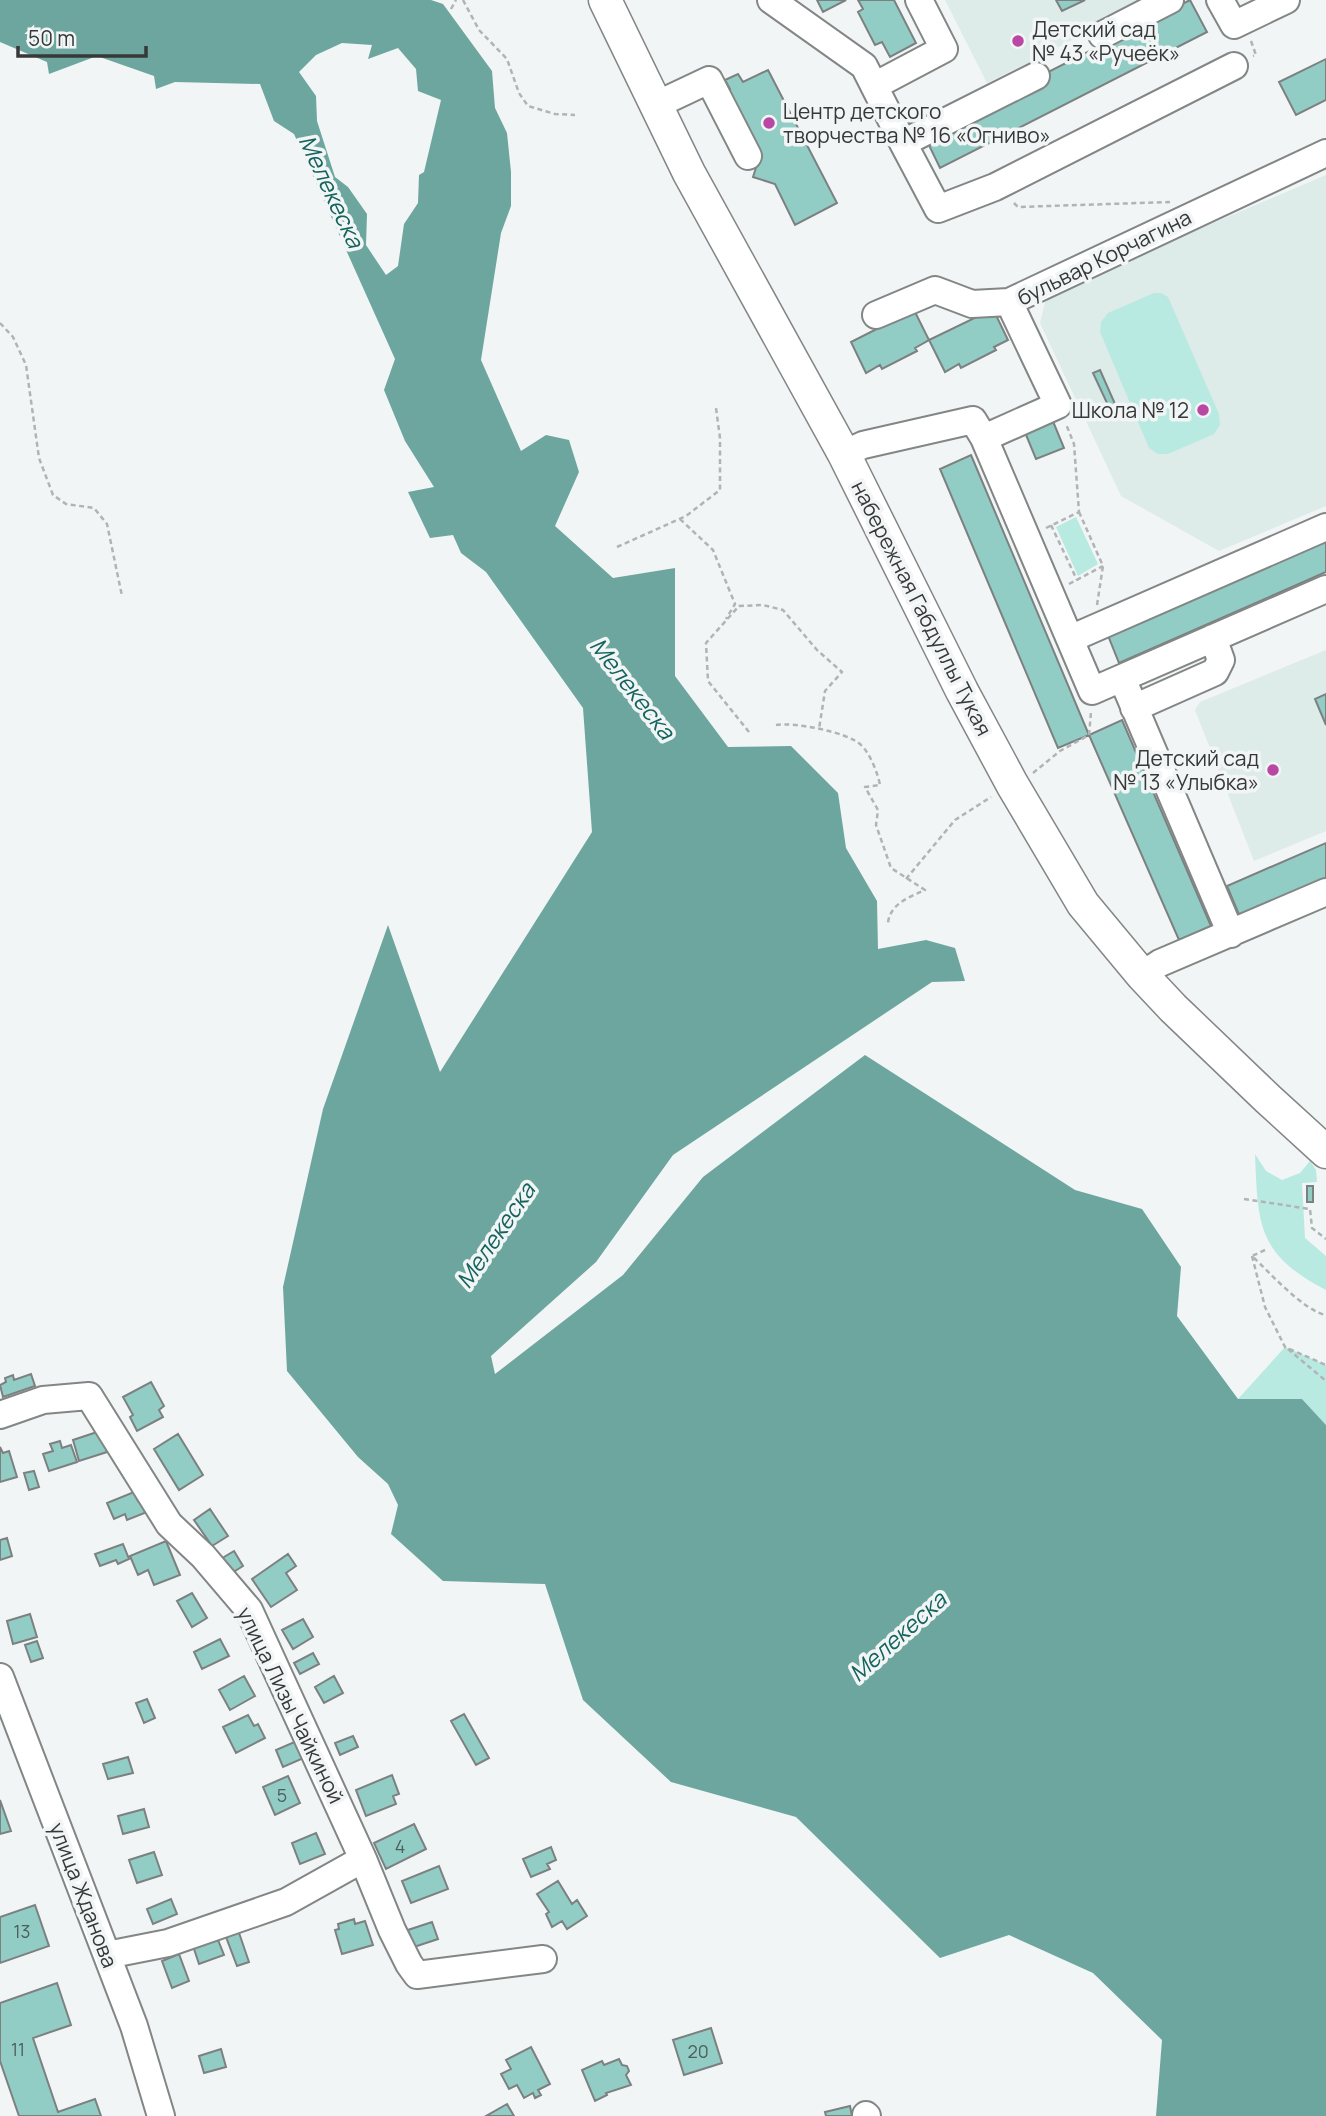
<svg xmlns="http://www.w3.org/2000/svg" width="1326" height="2116" viewBox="0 0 1326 2116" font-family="Manrope,sans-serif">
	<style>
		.built { fill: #ddebe9 }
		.green { fill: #b8eae2 }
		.water { fill: #6da69f; fill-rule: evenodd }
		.building { fill: #92cdc5; stroke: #7c8080; stroke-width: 2 }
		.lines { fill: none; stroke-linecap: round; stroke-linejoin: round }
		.minor-casing { stroke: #828685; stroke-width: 30 }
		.major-casing { stroke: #828685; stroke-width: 35 }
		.path { stroke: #b1b4b4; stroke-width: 2.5; stroke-dasharray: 5 3.5; stroke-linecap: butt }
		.minor { stroke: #fff; stroke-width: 26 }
		.major { stroke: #fff; stroke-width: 32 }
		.poi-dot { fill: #b948a5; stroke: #f1f5f5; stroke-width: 2.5 }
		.labels { text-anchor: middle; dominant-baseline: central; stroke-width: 7; stroke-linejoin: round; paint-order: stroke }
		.number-label { font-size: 18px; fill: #4e5e5b }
		.poi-label { font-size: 21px; fill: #373938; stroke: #f1f5f5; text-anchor: start }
		.street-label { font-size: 21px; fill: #373938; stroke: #f1f5f5 }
		.water-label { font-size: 23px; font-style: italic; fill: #14635c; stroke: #f1f5f5 }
	</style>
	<rect width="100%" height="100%" fill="#f1f5f5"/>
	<!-- built -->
	<path class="built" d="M945,0h207l-165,83z
		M1326,175v331l-107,45 -98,-55 -81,-173 7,-29z
		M1326,650v181l-72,30 -59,-151 5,-8z"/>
	<!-- green -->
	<path class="green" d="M1154,293h7l7,4 51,117 1,11 -6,9 -46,20h-10l-9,-6 -49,-116 1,-10 7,-9z
		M1076,517l22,47 -20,12 -22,-49z
		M1255,1154l11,17 16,9 18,-7 10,-12 6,9 1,12 -15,1 3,55 21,18v34c-69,-36 -68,-65 -71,-136z
		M1285,1347l41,18v60l-24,-26h-64z"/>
	<!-- water -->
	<path class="water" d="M0,0h431l12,4 49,67 3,37 12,25 4,39v34l-10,27 -20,127 40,91 25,-16 23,5 10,32 -24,54 58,52 62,-10v108l53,71 63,-1 47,47 8,55 31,53 1,48 48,-9 29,8 10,33 -33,1 -259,173 -77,107 -105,94 4,18 128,-99 80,-98 162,-122 210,135 67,19 39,58 -4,49 61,83h64l24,26v691h-170l6,-76 -69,-67 -84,-38 -69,23 -144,-141 -125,-35 -88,-82 -38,-116 -102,-3 -52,-47 7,-29 -10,-21 -30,-27 -71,-86 -4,-84 40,-178 65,-184 52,147 152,-240 -9,-124 -97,-136 -25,-19 -8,-18 -23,3 -22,-46 26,-5 -29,-46 -21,-51 11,-31 -101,-225 -20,-13 -14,-37 -85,-2 -19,7 -2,-13 -57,-20 -48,18 -2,-12 -47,-20zM342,43l30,2 -4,14 30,-11 18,21 2,22 23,9 -17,72 -5,3 -1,28 -14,21 -6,42 -12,9 -20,-30 1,-31 -19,-27 -13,-10 -18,-56 -1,-25 -17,-24 17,-17z"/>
	<!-- building -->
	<path class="building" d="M817,0h29l-23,12z
		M858,0h36l22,43 -26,14 -8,-15 -7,3 -17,-33 5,-3z
		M1056,0h29l-23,11z
		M1190,0l17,32 -267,136 -16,-33z
		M1326,59v41l-30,15 -17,-33z
		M768,70l69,133 -42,22 -20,-41 -22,-7 7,-22 -34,-64 4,-2 -5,-9 13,-6 5,8z
		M993,309l15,31 -14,7 2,3 -35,18 -2,-4 -14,8 -16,-32z
		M914,310l15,30 -14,8 2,3 -35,18 -2,-4 -14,8 -15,-31z
		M1100,370l19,43 -6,3 -20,-43z
		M1052,419l12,29 -28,11 -12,-29z
		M971,455l118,280 -31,13 -118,-279z
		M1326,537v35l-207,91 -12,-30z
		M1326,694v31l-11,-26z
		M1122,720l89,206 -32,14 -90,-205z
		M1326,843v36l-86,38 -13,-31z
		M1307,1186h6v16h-6z
		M31,1374l4,12 -32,11 -3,-12 6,-3 -1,-4 8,-3 1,5z
		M151,1382l13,24 -5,4 4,7 -26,14 -7,-14 3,-2 -10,-18z
		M100,1431l7,21 -28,9 -6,-21z
		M178,1434l25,41 -24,15 -25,-41z
		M60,1441l2,7 9,-3 6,17 -28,9 -6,-17 10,-3 -3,-7z
		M0,1447l3,6 6,-2 8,26 -17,5z
		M34,1471l5,16 -10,3 -5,-17z
		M134,1492l4,9 4,-1 5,12 -20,8 -2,-6 -11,5 -7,-16z
		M210,1509l18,27 -16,10 -18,-26z
		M7,1538l5,18 -12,4v-20z
		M166,1541l14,34 -26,10 -6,-15 -10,5 -8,-19z
		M123,1544l6,15 -11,5 -2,-4 -16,6 -5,-12z
		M234,1551l9,15 -19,12 -10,-15z
		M288,1554l8,12 -10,7 11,17 -26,17 -19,-28z
		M192,1593l15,25 -15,9 -15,-26z
		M30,1614l7,23 -24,7 -6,-23z
		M303,1619l10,18 -20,12 -11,-19z
		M220,1639l9,17 -27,13 -8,-17z
		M37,1641l6,17 -12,4 -6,-17z
		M313,1653l6,11 -19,10 -6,-11z
		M244,1676l11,20 -25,14 -11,-20z
		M334,1676l9,17 -19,10 -9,-16z
		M147,1699l8,19 -11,5 -8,-20z
		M464,1714l25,44 -13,7 -25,-44z
		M248,1715l6,11 4,-2 7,14 -29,15 -13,-26z
		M353,1736l5,11 -18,8 -5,-12z
		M299,1740l7,17 -23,10 -7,-17z
		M128,1757l5,16 -25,6 -5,-15z
		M392,1775l7,19 -6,2 3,8 -30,12 -10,-26z
		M288,1776l12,27 -25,12 -12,-28z
		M0,1800l11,31 -11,3z
		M144,1809l5,18 -26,7 -5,-18z
		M414,1824l12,25 -40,20 -12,-26z
		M316,1833l9,21 -25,10 -8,-21z
		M551,1847l5,13 -9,4 3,5 -19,8 -8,-18z
		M154,1852l8,23 -25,8 -8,-23z
		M439,1866l9,23 -37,14 -9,-22z
		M558,1881l14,23 5,-4 10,16 -20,13 -5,-8 -10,6 -6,-13 3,-2 -12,-18z
		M171,1899l6,15 -24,10 -6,-15z
		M35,1905l14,41 -49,17v-46z
		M354,1919l1,5 10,-3 8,24 -31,9 -7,-24 4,-1 -1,-5z
		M432,1922l6,17 -24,8 -6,-17z
		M236,1924l13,38 -12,4 -14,-37z
		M216,1935l8,20 -25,9 -7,-21z
		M179,1954l10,27 -17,7 -10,-27z
		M57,1983l14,42 -38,13 25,74 37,-13 6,17h-82l-19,-55v-58z
		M711,2028l11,35 -38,12 -11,-35z
		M531,2047l19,37 -12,6 3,5 -6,3 -2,-5 -9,5 -7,-13 -8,4 -8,-15 10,-5 -5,-9z
		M221,2049l5,18 -22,6 -5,-17z
		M619,2059l3,6 5,1 2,5 -3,4 5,10 -25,8 1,2 -12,6 -13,-31 20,-9 2,4z
		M507,2104l7,12h-28z
		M850,2106l2,10h-26l-1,-4z"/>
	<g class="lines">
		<!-- minor casing -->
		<g class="minor-casing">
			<path id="minor" d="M771,0l93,66 39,77
				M1220,0l14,25 52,-25
				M1102,35l68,-35
				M1036,76l-133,67 35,66 57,-22 239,-121
				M874,86l70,-37 -25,-49
				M656,105l53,-25 39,76
				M876,315l59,-25 37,14 37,-2
				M984,438l108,253 234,-102
				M844,454l19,-9 110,-25 11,18 74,-33 -49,-103 317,-149
				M1070,639l256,-112
				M1122,678l109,256
				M1134,708l81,-36 6,-12 -8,-22
				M1142,975l18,-12 166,-71
				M0,1415l43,-15 46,-4 80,128 34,32 46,54 114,249 29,71 17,34 8,11 126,-16
				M0,1677l134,349 27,90
				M107,1955l61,-12 118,-41 77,-43
				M866,2115l1,1"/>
		</g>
		<!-- major casing -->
		<g class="major-casing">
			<path id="major" d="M605,0l84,173 155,281 118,237 50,93 71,120 59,71 31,33 95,91 58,53"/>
		</g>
		<!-- path -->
		<path class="path" d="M463,0l16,30 28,29 12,34 9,13 27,8 20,1
			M451,9l5,-9
			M1251,41l5,14 -3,1
			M1014,203l4,4 152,-5
			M0,323l13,14 13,28 13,93 14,37 13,9 28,4 13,16 15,72
			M1079,512l24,54 -6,39
			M680,519l33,31 22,54 -9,15
			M1051,525l26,55
			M1046,528l33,-16 -5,-68 -8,-20
			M617,547l69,-31 34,-26v-52l-4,-30
			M1069,584l34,-18
			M776,725c18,-3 72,7 85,20 9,8 17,29 19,40l-15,2 13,23 -2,15 15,43 34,22c-16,7 -35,14 -37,33
			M749,732l-41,-51 -2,-38 33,-37 24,-1 20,5 34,40 25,22 -17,19 -6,38
			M1033,773l27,-22 29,-16 2,-23
			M906,879l49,-59 36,-23
			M1244,1199l66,10 2,19 14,11
			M1265,1250l-13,6c17,16 52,55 74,59
			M1252,1256l13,51 20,40 41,18
			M1288,1349l38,32"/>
		<!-- minor -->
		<use href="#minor" class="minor"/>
		<!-- major -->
		<use href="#major" class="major"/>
	</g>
	<!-- markers -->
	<g class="poi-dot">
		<circle cx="1018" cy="41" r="7"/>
		<circle cx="769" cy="123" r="7"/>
		<circle cx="1203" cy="410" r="7"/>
		<circle cx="1273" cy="770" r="7"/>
	</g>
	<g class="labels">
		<!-- number labels -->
		<g class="number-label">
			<text x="282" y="1795">5</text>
			<text x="400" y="1846">4</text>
			<text x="22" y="1931">13</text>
			<text x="18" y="2049">11</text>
			<text x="698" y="2051">20</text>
		</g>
		<!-- poi labels -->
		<g class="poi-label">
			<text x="1032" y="29">Детский сад<tspan x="1032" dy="24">№ 43 «Ручеёк»</tspan></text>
			<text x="783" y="111">Центр детского<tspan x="783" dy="24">творчества № 16 «Огниво»</tspan></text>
			<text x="1189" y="410" text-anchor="end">Школа № 12</text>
			<text x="1259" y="758" text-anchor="end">Детский сад<tspan x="1259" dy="24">№ 13 «Улыбка»</tspan></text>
		</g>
		<!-- street labels -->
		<g class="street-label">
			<text transform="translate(1104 257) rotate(-26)">бульвар Корчагина</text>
			<text transform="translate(922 608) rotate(63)">набережная Габдуллы Тукая</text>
			<text transform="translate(291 1705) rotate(64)">улица Лизы Чайкиной</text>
			<text transform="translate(84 1895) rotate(69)">улица Жданова</text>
		</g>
		<!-- water labels -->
		<g class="water-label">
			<text transform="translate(332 191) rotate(65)">Мелекеска</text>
			<text transform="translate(633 688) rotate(52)">Мелекеска</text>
			<text transform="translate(495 1235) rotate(-56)">Мелекеска</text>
			<text transform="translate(897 1636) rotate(-42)">Мелекеска</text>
		</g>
	</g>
	<!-- scale -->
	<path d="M18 46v10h128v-10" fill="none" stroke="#373938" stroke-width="3.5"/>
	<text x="28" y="46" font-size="21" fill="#373938" stroke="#f1f5f5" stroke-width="5" paint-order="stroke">50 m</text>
</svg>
